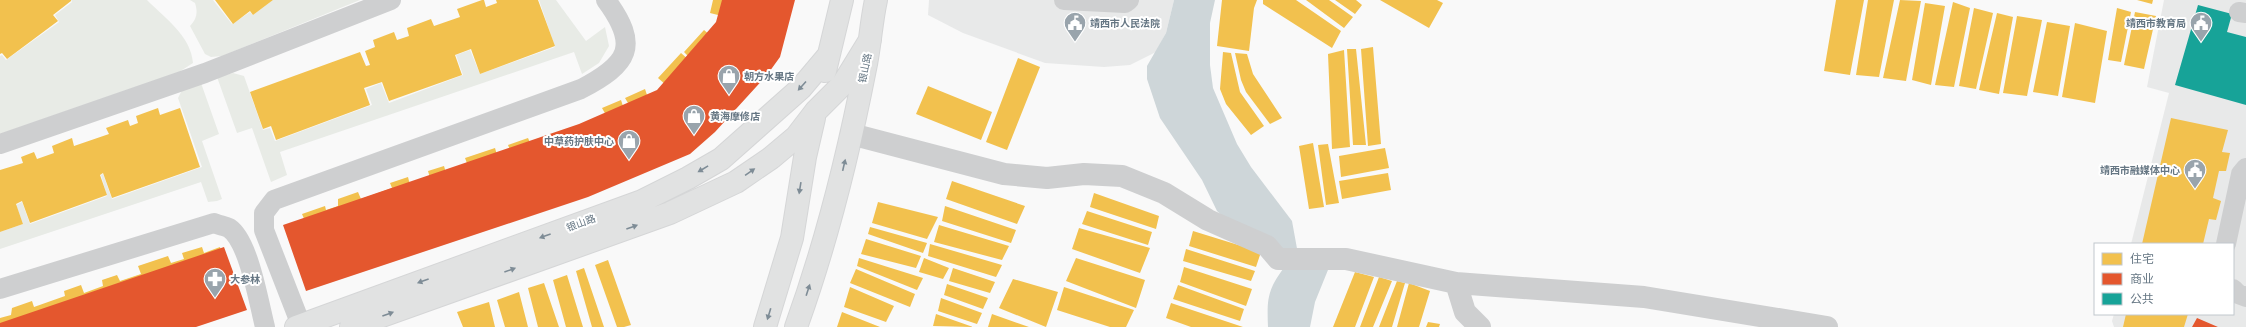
<svg xmlns="http://www.w3.org/2000/svg" width="2246" height="327" viewBox="0 0 2246 327" font-family="Raleway,'Noto Sans SC',sans-serif">
	<style>
		.built { fill: #e8e9e9 }
		.green { fill: #e8ebe6 }
		.water { fill: #ced6d9 }
		.homes { fill: #f2c14e }
		.shops { fill: #e4572e }
		.public { fill: #17a398 }
		.lines { fill: none; stroke-linecap: round; stroke-linejoin: round }
		.secondary-casing { stroke: #d5d6d7; stroke-width: 24 }
		.lane { stroke: #cecfd0; stroke-width: 20 }
		.street { stroke: #cecfd0; stroke-width: 22 }
		.secondary { stroke: #e1e2e2; stroke-width: 22 }
		.oneway { fill: #7e8c96 }
		.labels { text-anchor: middle; dominant-baseline: central; stroke-width: 4; stroke-linejoin: round; paint-order: stroke }
		.poi-label { font-size: 10px; font-weight: bold; fill: #657683; stroke: #fff; text-anchor: start }
		.street-label { font-size: 10px; fill: #657683; stroke: #fff }
	</style>
	<rect width="100%" height="100%" fill="#f9f9f9"/>
	<!-- built -->
	<path class="built" d="M929,0h245l-8,33 -10,19 -26,13 -26,2 -59,-4 -82,-30 -35,-18z
		M2164,0h82v327h-132l-2,-6 2,-7h119v-70h-102l38,-151 -22,-6z"/>
	<!-- green -->
	<path class="green" d="M71,0h76c18,18 44,36 46,63l-14,9 -179,62v-78l2,-1 4,5 53,-38 -4,-7 17,-13z
		M190,0h23l19,24 18,-12 3,3 20,-15h87l-138,56 -11,1 -6,-3 -15,-28c7,-7 8,-14 5,-23z
		M539,0h17l30,41 19,-14 4,19 -10,17 -17,11 -8,-22 -294,100 7,23 -16,7 -19,-54 -15,5 -20,-56 16,-4 11,3 19,54 7,-2 5,13 97,-36 -6,-16 15,-6 8,20 74,-28 -7,-20 14,-5 10,24 75,-27z
		M201,83l18,51 -17,7 20,58 -5,2 -9,1 -7,-20 -201,67v-17l23,-8 -7,-19 6,-3 8,22 77,-28 -6,-21 2,-1 9,25 90,-32 -24,-69 5,-10z"/>
	<!-- water -->
	<path class="water" d="M1174,0h41l-5,23v42l3,23 24,56 14,23 41,54 6,33 -19,-2 -53,-33 -9,-8 -15,-31 -42,-62 -13,-39v-13l19,-33z
		M1330,265l-15,37 -5,25h-42c-1,-27 -1,-36 15,-58z"/>
	<!-- homes -->
	<path class="homes" d="M0,0h71v1l-18,14 5,6 -51,38 -5,-6 -2,1z
		M215,0h58l-20,15 -3,-4 -17,13z
		M482,0h2l2,7 11,-4 -1,-3h42l17,46 -75,28 -9,-25 -16,6 7,20 -73,26 -7,-19 -18,6 6,17 -94,35 -5,-14 -8,3 -13,-37 110,-40 6,14 4,-1 -5,-14 10,-4 -2,-7 21,-8 3,8 12,-4 -2,-8 24,-9 3,7 26,-9 -3,-8z
		M713,0h73l-11,46 -11,-3 -19,23 9,8 -50,60 -15,-13 -14,6 8,19 -68,31 -25,-55 16,-7 -4,-7 19,-8 2,6 5,-3 -3,-5 20,-9 3,9 12,-6 6,-7 -8,-7 23,-25 8,7 1,-2 -6,-6 20,-22 7,6 9,-9 2,-11 -12,-3z
		M1222,0h35l-3,8 -5,43 -32,-5z
		M1263,0h33l45,31 -9,17 -69,-44z
		M1306,0h23l24,17 -9,11z
		M1335,0h21l6,5 -7,9z
		M1380,0h57l6,3 -14,25z
		M1836,0h28l-14,75 -26,-4z
		M1868,0h26l-15,77 -23,-2z
		M1900,0l21,1 -15,80 -23,-3z
		M2137,0h16l-1,4z
		M1953,2l17,6 -16,79 -19,-2z
		M1925,3l20,3 -14,79 -19,-5z
		M1974,8l19,5 -17,76 -17,-3z
		M2117,8l14,4 -10,50 -13,-2z
		M2135,12l21,4 -12,53 -20,-4z
		M1997,13l16,4 -14,77 -20,-4z
		M2017,16l25,4 -15,76 -24,-3z
		M2047,22l23,4 -12,70 -25,-4z
		M2075,23l32,8 -12,72 -33,-6z
		M1373,47l8,97 -13,2 -7,-97z
		M1347,49h9l10,96h-13z
		M1344,50l6,97 -18,2 -4,-95z
		M1223,52l8,1 9,39 24,34 -13,9 -25,-31 -6,-15z
		M1235,53l12,1 6,20 29,44 -12,6 -24,-32 -5,-12z
		M1018,58l22,9 -33,83 -21,-8z
		M928,86l64,26 -11,28 -65,-26z
		M158,108l2,7 20,-7 20,59 -88,31 -9,-25 -3,2 7,20 -77,28 -8,-22 -6,3 7,20 -23,8v-62l23,-7 -2,-6 13,-5 3,7 17,-6 -2,-7 20,-8 2,8 35,-12 -3,-6 22,-8 2,6 8,-3 -2,-7z
		M2171,118l57,12 -6,22 8,1 -4,18h-7l-6,27 8,3 -5,19 -7,-1 -6,25h-61z
		M528,138l3,7 16,-6 19,55 -260,89 -19,-56 18,-6 -3,-7 23,-8 1,4 12,-4v-7l20,-7 3,7 31,-11 -2,-5 18,-6 2,8 20,-7 -2,-7 16,-5 2,7 22,-7 -3,-8 30,-10 2,7 13,-5 -2,-5z
		M1313,143l11,64 -15,2 -10,-63z
		M1328,144l11,59 -13,2 -8,-60z
		M1385,148l4,20 -48,9 -2,-21z
		M1388,173l3,17 -49,9 -3,-18z
		M952,181l73,25 -8,18 -71,-25z
		M1094,193l65,23 -3,13 -66,-22z
		M878,202l60,15 -11,22 -55,-16z
		M945,206l71,24 -5,13 -69,-22z
		M1087,211l65,21 -4,13 -66,-21z
		M939,225l70,21 -7,14 -68,-18z
		M870,227l57,16 -4,10 -55,-19z
		M1079,228l71,20 -10,25 -68,-24z
		M1193,231l68,21 -5,15 -67,-21z
		M866,239l55,17 -5,12 -55,-14z
		M930,244l72,21 -6,12 -68,-21z
		M202,247l2,6 16,-6 19,55 -71,25h-168v-9l11,-3 1,-7 20,-7 2,6 31,-11 -1,-5 17,-6 3,8 19,-7 -1,-6 15,-5 3,6 21,-7 -3,-8 30,-10 3,7 13,-4 -2,-6z
		M1186,249l69,22 -4,10 -68,-20z
		M859,258l64,20 -6,12 -60,-24z
		M924,258l25,10 -6,11 -24,-7z
		M1076,258l69,22 -9,28 -70,-27z
		M608,260l23,65 -7,2h-7l-22,-62z
		M1184,267l68,22 -6,17 -66,-24z
		M584,268l20,59h-12l-16,-56z
		M953,268l42,14 -5,11 -41,-12z
		M856,269l59,25 -5,13 -60,-24z
		M1355,272l19,5 -19,50h-22z
		M567,275l16,52h-17l-13,-47z
		M1379,277l13,4 -19,46h-13z
		M1013,279l45,13 -12,35 -47,-19z
		M1397,281l8,2 -13,44h-13z
		M544,283l15,44h-21l-10,-39z
		M1409,283l21,8 -11,36h-22z
		M947,284l41,14 -5,11 -39,-14z
		M1178,285l66,24 -4,12 -67,-22z
		M850,287l44,19 -8,16 -42,-15z
		M1064,287l70,23 -8,17h-16l-53,-17z
		M519,292l9,35h-23l-8,-27z
		M941,298l41,15 -5,11 -39,-13z
		M489,302l6,25h-32l-6,-15z
		M1171,303l72,24h-52l-25,-9z
		M842,312l38,15h-43z
		M936,314l37,13 -40,-1z
		M992,314l37,13h-41z
		M2126,314h62l-4,13h-61z
		M1428,322l12,2 -1,3h-13z"/>
	<!-- shops -->
	<path class="shops" d="M722,0h73l-15,57 -13,18 -52,57 -25,22 -102,43 -282,94 -23,-66 296,-101 78,-34 59,-68z
		M224,247l23,63 -51,17h-196v-4z
		M2197,318l21,9h-26z"/>
	<!-- public -->
	<path class="public" d="M2198,5l34,9 -5,18 19,5v68l-71,-20z"/>
	<g class="lines">
		<!-- secondary casing -->
		<g class="secondary-casing">
			<path id="secondary" d="M825,71l17,-71
				M296,327l346,-126 46,-23 33,-19 80,-71 27,-32
				M351,327l319,-114 66,-31 35,-24 25,-21 20,-26 27,-27 27,-44
				M765,327l27,-89 13,-81 9,-39
				M796,327c30,-83 52,-171 69,-258 5,-23 6,-46 11,-69"/>
		</g>
		<!-- lane -->
		<path class="lane" d="M1064,0l61,3 4,-3
			M2239,12l7,1
			M0,144l205,-71 186,-73
			M2226,244l15,-70 5,-6
			M0,289l214,-66c4,2 11,3 15,5 20,13 30,76 36,99
			M2233,289l5,5 8,3
			M301,325l-37,-95v-17l10,-13 307,-111c48,-25 59,-43 25,-89"/>
		<!-- street -->
		<path class="street" d="M851,134l153,40 43,4 37,-4 38,2 42,17 44,27 59,26 11,13h68l110,24 188,14 183,30
			M1456,283l9,29 15,15"/>
		<!-- secondary -->
		<use href="#secondary" class="secondary"/>
	</g>
	<!-- one-way arrows -->
	<defs><path id="oneway-solid" d="M-6-.8H1V-3.2L6.5 0L1 3.2V.8H-6Z"/></defs>
	<g class="oneway">
		<use href="#oneway-solid" transform="translate(802 86) rotate(132)"/>
		<use href="#oneway-solid" transform="translate(844 165) rotate(-77)"/>
		<use href="#oneway-solid" transform="translate(703 169) rotate(149)"/>
		<use href="#oneway-solid" transform="translate(750 172) rotate(-35)"/>
		<use href="#oneway-solid" transform="translate(800 188) rotate(99)"/>
		<use href="#oneway-solid" transform="translate(632 227) rotate(-20)"/>
		<use href="#oneway-solid" transform="translate(545 236) rotate(160)"/>
		<use href="#oneway-solid" transform="translate(510 270) rotate(-20)"/>
		<use href="#oneway-solid" transform="translate(423 281) rotate(160)"/>
		<use href="#oneway-solid" transform="translate(808 290) rotate(-72)"/>
		<use href="#oneway-solid" transform="translate(388 314) rotate(-20)"/>
		<use href="#oneway-solid" transform="translate(769 314) rotate(107)"/>
	</g>
	<!-- icons -->
	<defs>
		<g id="civic-pin" transform="scale(1.15)"><path d="M0 17L-7.5 6A9.5 9.5 0 1 1 7.5 6Z" fill="#99a4ac" stroke="#fff"/><path d="M-.6-6.5H3V-4.5H.6V-3L4-1V1h2V6H-6V1h2V-1L-.6-3ZM-1.2 2.5V6h2.4V2.5Z" fill="#fff"/></g>
		<g id="shop-pin" transform="scale(1.15)"><path d="M0 17L-7.5 6A9.5 9.5 0 1 1 7.5 6Z" fill="#99a4ac" stroke="#fff"/><path d="M-5-2.5h2.3a2.7 3.5 0 0 1 5.4 0H5L5.5 6h-11ZM-1.5-2.5h3a1.5 2.3 0 0 0-3 0Z" fill="#fff"/></g>
		<g id="pharmacy-pin" transform="scale(1.15)"><path d="M0 17L-7.5 6A9.5 9.5 0 1 1 7.5 6Z" fill="#99a4ac" stroke="#fff"/><path d="M-2-6h4v4h4v4h-4v4h-4v-4h-4v-4h4Z" fill="#fff"/></g>
	</defs>
	<g fill-rule="evenodd">
		<use href="#civic-pin" x="1075" y="23"/>
		<use href="#civic-pin" x="2201" y="23"/>
		<use href="#shop-pin" x="729" y="76"/>
		<use href="#shop-pin" x="694" y="116"/>
		<use href="#shop-pin" x="629" y="141"/>
		<use href="#civic-pin" x="2195" y="170"/>
		<use href="#pharmacy-pin" x="215" y="279"/>
	</g>
	<g class="labels">
		<!-- poi labels -->
		<g class="poi-label">
			<text x="1090" y="23">靖西市人民法院</text>
			<text x="2186" y="23" text-anchor="end">靖西市教育局</text>
			<text x="744" y="76">朝方水果店</text>
			<text x="710" y="116">黄海摩修店</text>
			<text x="614" y="141" text-anchor="end">中草药护肤中心</text>
			<text x="2180" y="170" text-anchor="end">靖西市融媒体中心</text>
			<text x="230" y="279">大参林</text>
		</g>
		<!-- street labels -->
		<g class="street-label">
			<text transform="translate(865 68) rotate(-79)">银山路</text>
			<text transform="translate(581 223) rotate(-20)">银山路</text>
		</g>
	</g>
	<!-- legend -->
	<rect x="2094" y="243" width="140" height="72" fill="#ffffff" stroke="#c1c8cd"/>
	<rect x="2102" y="253" width="20" height="12" fill="#f2c14e" stroke="#c1c8cd"/>
	<text x="2130" y="263" font-size="12" fill="#657683">住宅</text>
	<rect x="2102" y="273" width="20" height="12" fill="#e4572e" stroke="#c1c8cd"/>
	<text x="2130" y="283" font-size="12" fill="#657683">商业</text>
	<rect x="2102" y="293" width="20" height="12" fill="#17a398" stroke="#c1c8cd"/>
	<text x="2130" y="303" font-size="12" fill="#657683">公共</text>
</svg>
